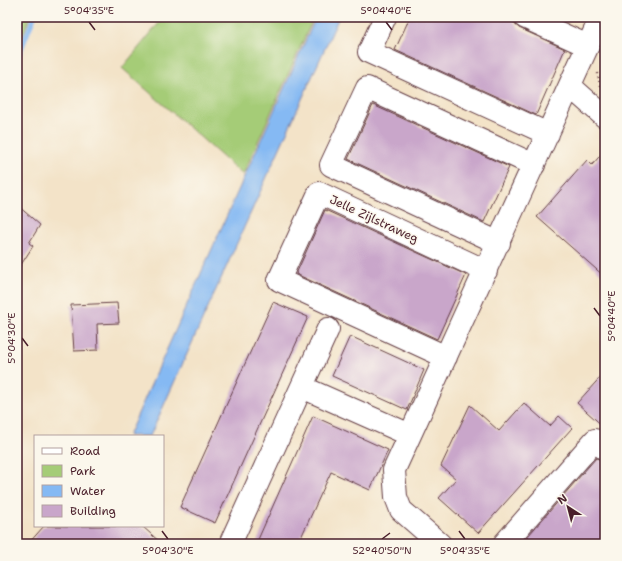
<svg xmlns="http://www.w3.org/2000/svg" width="622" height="561" viewBox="0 0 622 561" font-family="'Shantell Sans',sans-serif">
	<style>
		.green { fill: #a5cc77; stroke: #787651 }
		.water { fill: #85b9f3; stroke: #686c8f }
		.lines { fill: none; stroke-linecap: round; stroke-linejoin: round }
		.stream { stroke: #85b9f3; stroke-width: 5 }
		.building { fill: #c9a6ca }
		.minor-casing { stroke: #633c43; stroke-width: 24 }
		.path { stroke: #633c43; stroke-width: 2.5; stroke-dasharray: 1 3; stroke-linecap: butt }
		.minor { stroke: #fff; stroke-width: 22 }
		.ticks { fill: none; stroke: #4a1f2b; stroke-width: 1.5 }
		.labels { text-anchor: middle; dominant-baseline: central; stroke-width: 3; stroke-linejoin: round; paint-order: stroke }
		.street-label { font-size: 12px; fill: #4a1f2b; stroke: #fbf7ec }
		.neatline { fill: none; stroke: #4a1f2b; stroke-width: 1.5 }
		.ticks-label { font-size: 10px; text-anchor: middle; fill: #4a1f2b }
	</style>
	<rect width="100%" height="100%" fill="#fbf7ec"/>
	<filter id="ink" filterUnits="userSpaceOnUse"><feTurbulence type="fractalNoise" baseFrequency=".025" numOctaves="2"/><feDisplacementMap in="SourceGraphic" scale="8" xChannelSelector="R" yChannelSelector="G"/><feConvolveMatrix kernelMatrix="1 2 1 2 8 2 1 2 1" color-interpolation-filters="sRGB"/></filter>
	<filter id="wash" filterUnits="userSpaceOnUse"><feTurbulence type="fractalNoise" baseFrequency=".012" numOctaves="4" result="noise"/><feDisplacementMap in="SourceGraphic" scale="16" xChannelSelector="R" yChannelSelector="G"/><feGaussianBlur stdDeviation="0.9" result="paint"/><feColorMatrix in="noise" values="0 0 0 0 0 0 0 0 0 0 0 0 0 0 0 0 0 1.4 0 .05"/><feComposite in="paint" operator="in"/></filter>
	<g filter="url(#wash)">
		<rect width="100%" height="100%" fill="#f3e3c8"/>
		<!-- green -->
		<path class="green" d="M17,17h13l-13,34z
			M164,17h150l-71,158 -121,-107z"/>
		<!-- water -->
		<path class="water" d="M316,17h23l-189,419h-22z"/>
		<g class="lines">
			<!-- stream -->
			<path class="stream" d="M17,59l17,-42"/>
		</g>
		<g id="blocks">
			<!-- building -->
			<path class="building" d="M410,17h93l10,4 6,7 46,21 -29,66 -141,-65z
				M373,105l136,62 -25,55 -136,-63z
				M605,150v127l-68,-60 50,-57 5,5z
				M17,205l23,20 -11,18 4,3 -16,25z
				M325,210l141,65 -29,64 -141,-65z
				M273,302l35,15 -93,206 -35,-16z
				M117,303l2,20 -22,1 1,26 -24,1 -3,-46z
				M350,336l74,34 -17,40 -75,-34z
				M605,372v56l-28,-25z
				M524,403l26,23 9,-10 13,12 -94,105 -39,-35 17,-19 -15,-13 29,-61 29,26z
				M313,416l75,34 -18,40 -39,-18 -33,72h-42z
				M596,458l9,3v83h-84z
				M44,526h98l20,18h-134z"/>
		</g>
	</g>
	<g filter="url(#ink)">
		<use href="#blocks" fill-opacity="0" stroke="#633c43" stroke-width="1"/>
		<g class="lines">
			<!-- minor casing -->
			<g class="minor-casing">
				<path id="minor" d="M385,17l-16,35 179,82
					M524,17l64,29
					M570,86l35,31
					M499,243l-168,-78 36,-77 167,77
					M446,357l-167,-77 40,-87 167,78
					M302,387l108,48
					M230,544l98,-215
					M440,544l-39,-34 -5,-13 -2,-27 207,-453
					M504,544l91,-104 10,9"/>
			</g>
			<!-- path -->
			<path class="path" d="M598,73l2,13"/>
			<!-- minor -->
			<use href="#minor" class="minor"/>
		</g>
	</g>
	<!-- ticks -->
	<path class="ticks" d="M89,22l6,8M386,22l6,8M594,308l6,8M22,338l6,8M162,531l6,8M459,531l6,8M382,539l8,-6"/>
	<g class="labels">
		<!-- street labels -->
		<g class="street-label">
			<text transform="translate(374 219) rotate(25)">Jelle Zijlstraweg</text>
		</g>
	</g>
	<!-- margin -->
	<rect width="622" height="561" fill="none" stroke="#fbf7ec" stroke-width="44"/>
	<!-- legend -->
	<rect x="34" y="435" width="130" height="92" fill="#fbf7ec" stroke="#b4a19f"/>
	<rect x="42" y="448" width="20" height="6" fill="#ffffff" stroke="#b4a19f"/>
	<text x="70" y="455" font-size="12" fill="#4a1f2b">Road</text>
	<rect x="42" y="465" width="20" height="12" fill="#a5cc77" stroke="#b4a19f"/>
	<text x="70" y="475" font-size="12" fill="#4a1f2b">Park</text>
	<rect x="42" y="485" width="20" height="12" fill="#85b9f3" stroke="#b4a19f"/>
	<text x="70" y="495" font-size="12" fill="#4a1f2b">Water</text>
	<rect x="42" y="505" width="20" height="12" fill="#c9a6ca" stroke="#b4a19f"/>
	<text x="70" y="515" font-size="12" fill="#4a1f2b">Building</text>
	<!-- north arrow -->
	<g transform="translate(568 507) rotate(324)" stroke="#fbf7ec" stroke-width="3" paint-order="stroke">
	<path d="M0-3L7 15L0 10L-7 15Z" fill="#4a1f2b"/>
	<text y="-6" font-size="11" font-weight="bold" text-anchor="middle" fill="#4a1f2b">N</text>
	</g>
	<rect x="22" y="22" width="578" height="517" class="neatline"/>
	<g class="ticks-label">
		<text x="89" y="14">5°04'35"E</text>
		<text x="386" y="14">5°04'40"E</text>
		<text transform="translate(611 316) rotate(-90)" y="4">5°04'40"E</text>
		<text transform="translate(11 338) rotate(-90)" y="4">5°04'30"E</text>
		<text x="168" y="554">5°04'30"E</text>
		<text x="382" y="554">52°40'50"N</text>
		<text x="465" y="554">5°04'35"E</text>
	</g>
</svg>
